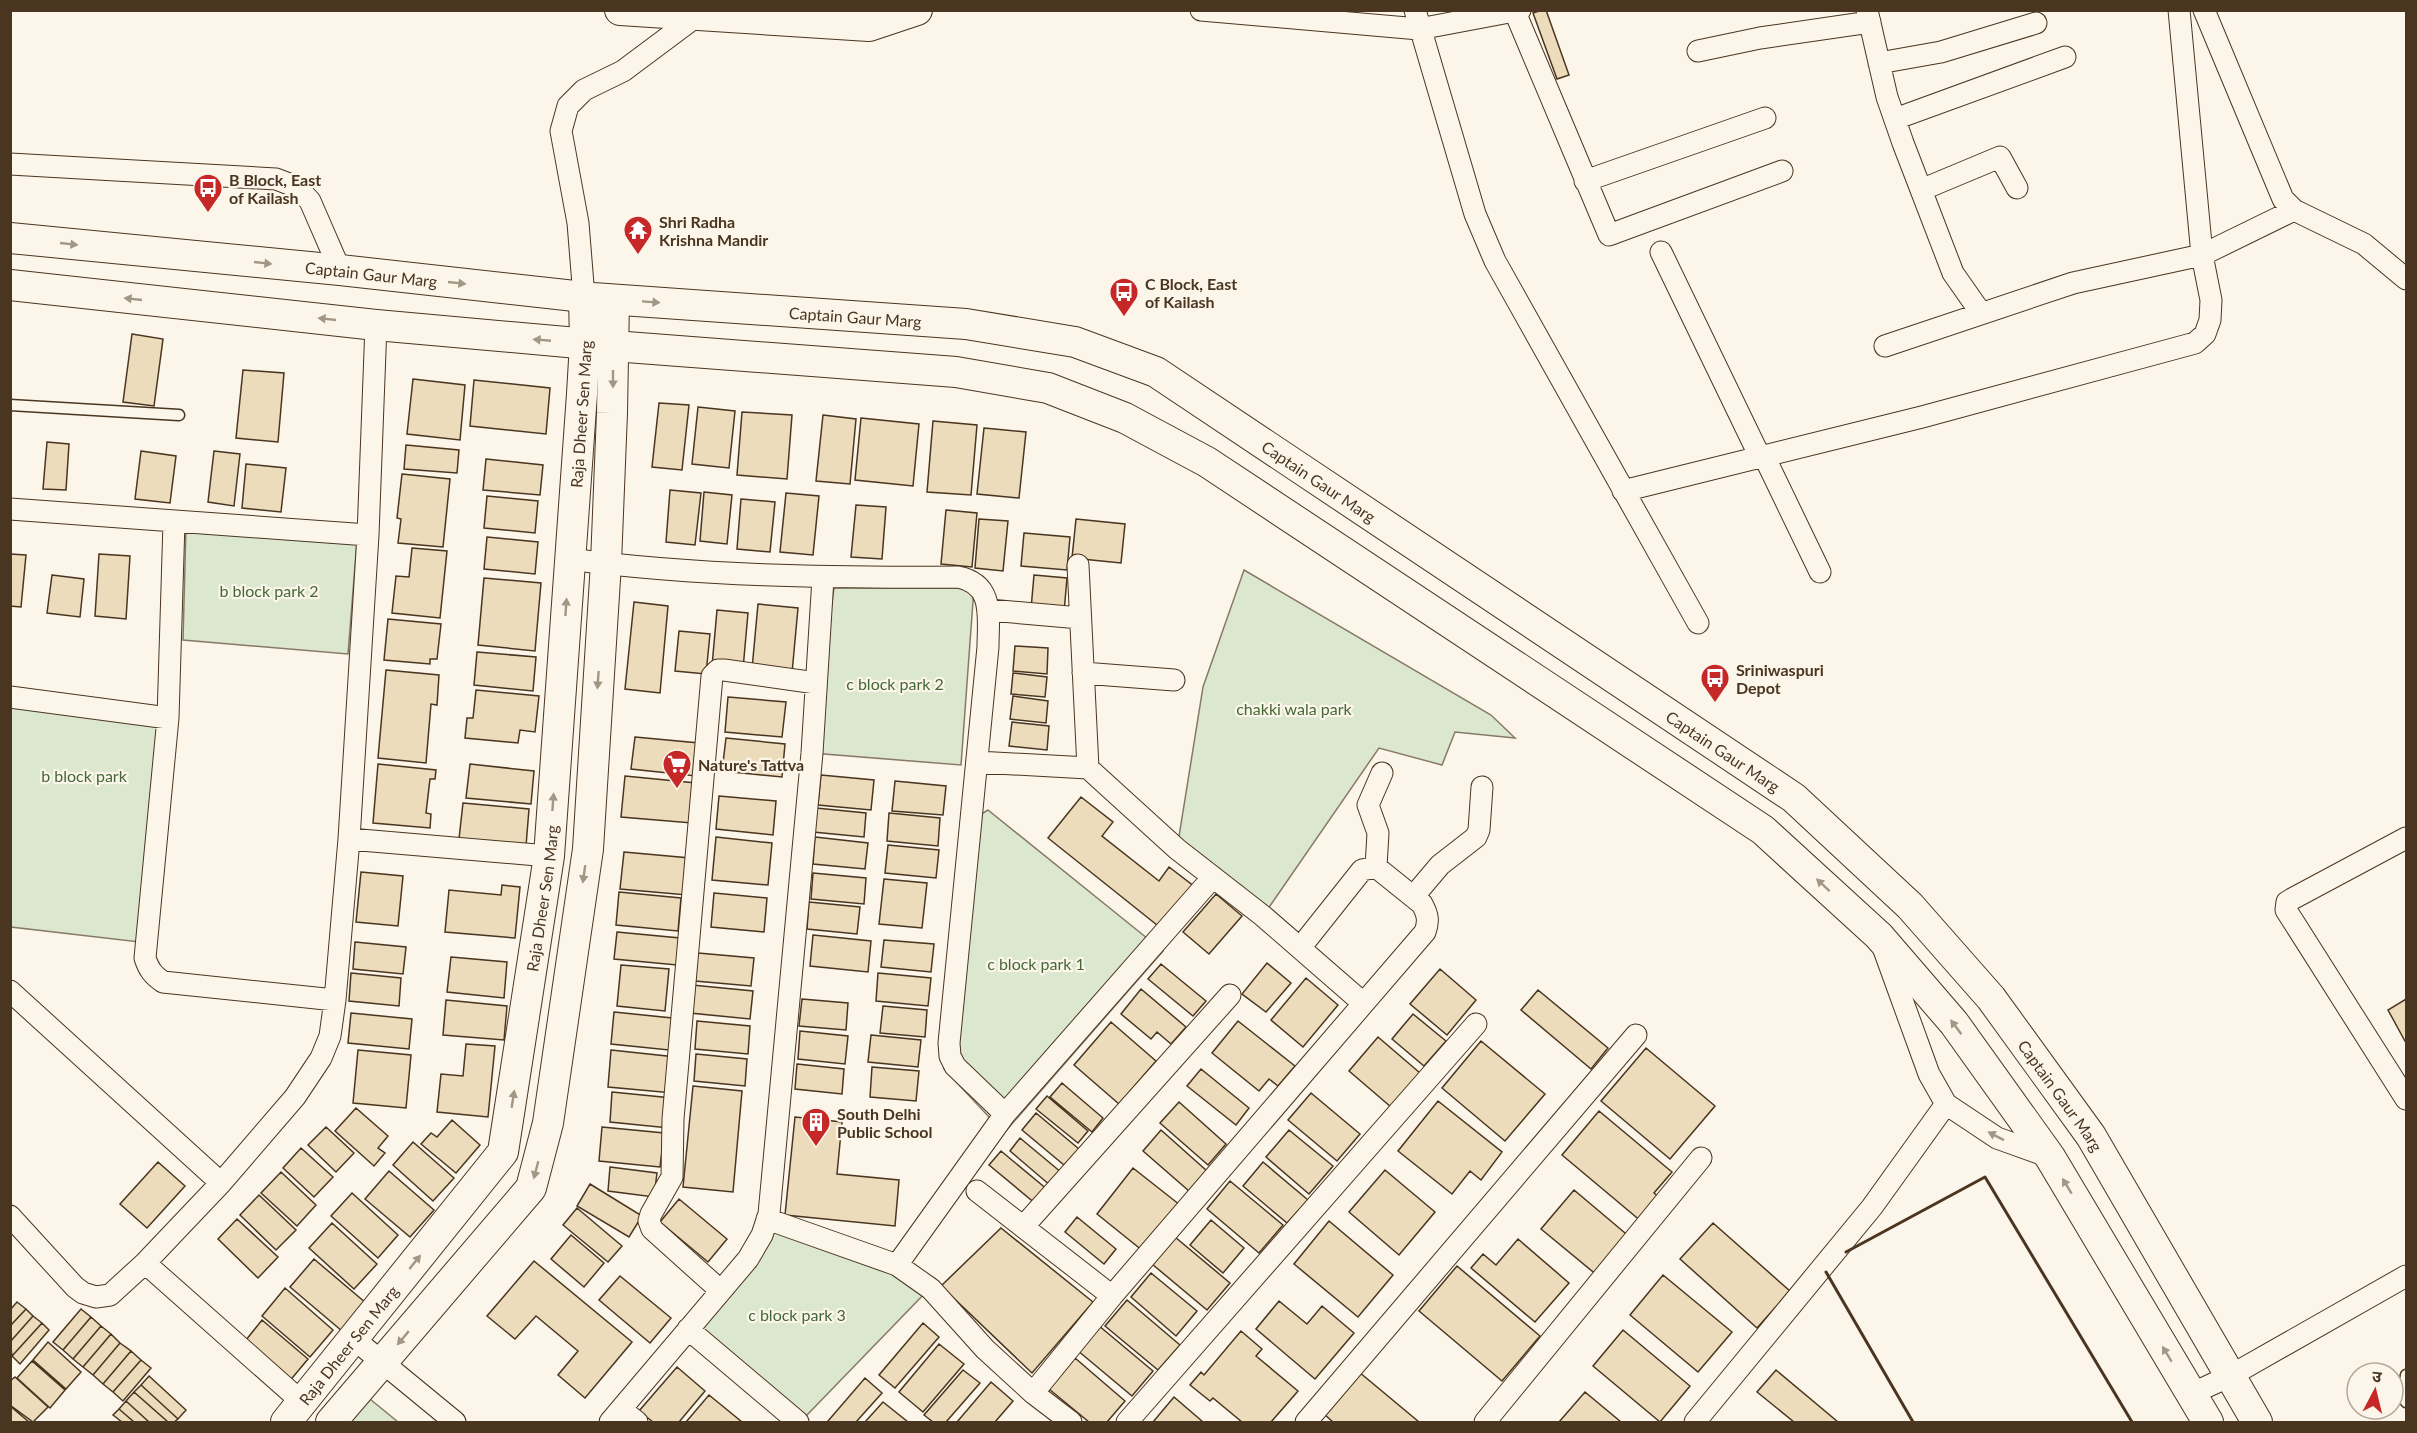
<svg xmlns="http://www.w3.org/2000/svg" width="2417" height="1433" viewBox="0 0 2417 1433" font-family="Lato,'Noto Sans Devanagari',sans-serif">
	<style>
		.green { fill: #dce7d0; stroke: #887966; stroke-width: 1.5 }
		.building { fill: #ecdcbc; stroke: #4a3520; stroke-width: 1.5 }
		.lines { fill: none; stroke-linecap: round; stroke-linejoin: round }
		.lane-casing { stroke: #4a3520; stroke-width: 13 }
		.street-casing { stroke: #4a3520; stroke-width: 23 }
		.secondary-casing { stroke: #4a3520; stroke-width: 32 }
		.lane { stroke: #fbf6e9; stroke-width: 10 }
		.street { stroke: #fbf6e9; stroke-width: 21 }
		.secondary { stroke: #fbf6e9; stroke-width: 30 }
		.wall { stroke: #4a3520; stroke-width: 3 }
		.oneway { fill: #a29684 }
		.labels { text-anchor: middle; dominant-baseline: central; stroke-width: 4.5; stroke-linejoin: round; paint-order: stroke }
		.poi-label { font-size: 16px; font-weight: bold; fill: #4a3520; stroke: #fbf6e9; text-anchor: start }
		.street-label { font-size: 16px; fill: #4a3520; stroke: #fbf6e9 }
		.park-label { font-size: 16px; fill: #436837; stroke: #fbf6e9 }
	</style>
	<rect width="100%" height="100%" fill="#fbf6e9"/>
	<!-- green -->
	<path class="green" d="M186,527l171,14 -9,113 -165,-14z
		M1244,570l247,145 24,23 -60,-6 -13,33 -63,-17 -116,168 -86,-67 26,-162z
		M834,588h140l-13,177 -149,-12z
		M11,690l151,18 -14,235 -137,-16z
		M988,810l175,141 -159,182 -60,-64 -1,-31 23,-215z
		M765,1226l132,39 30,26 -121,125 -118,-87z
		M365,1395l33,27h-56z"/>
	<!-- building -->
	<path class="building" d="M1542,10h4l23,65 -12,4 -24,-66z
		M132,334l31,5 -9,67 -31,-4z
		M243,370l41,3 -6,69 -42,-4z
		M413,379l52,6 -5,55 -53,-6z
		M474,380l76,8 -4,46 -76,-8z
		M659,403l30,2 -7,65 -30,-3z
		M698,407l37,4 -6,57 -37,-4z
		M742,412l50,3 -5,64 -50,-4z
		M823,415l33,4 -6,65 -34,-3z
		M861,418l58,6 -6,62 -58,-6z
		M933,421l44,4 -6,70 -44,-3z
		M984,428l42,4 -7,66 -42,-4z
		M47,442l22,2 -3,46 -23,-1z
		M406,445l53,5 -2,23 -53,-4z
		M141,451l35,5 -6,47 -35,-4z
		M214,451l26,3 -6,52 -26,-4z
		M486,459l57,6 -3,30 -57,-5z
		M246,464l40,4 -5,44 -39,-4z
		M402,474l48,5 -7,68 -45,-4 3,-24 -4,-1z
		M670,490l31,3 -6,52 -29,-3z
		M704,492l28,3 -5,49 -27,-3z
		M786,493l33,3 -6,59 -33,-3z
		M487,496l51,5 -3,32 -51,-5z
		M741,499l34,3 -5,50 -33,-3z
		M856,505l30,2 -4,52 -31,-2z
		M946,510l31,3 -5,54 -31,-3z
		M979,519l29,2 -5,50 -28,-3z
		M1076,519l49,5 -4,39 -49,-5z
		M1024,533l46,4 -3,33 -46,-4z
		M487,537l51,5 -3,32 -51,-5z
		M412,548l35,3 -7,67 -48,-5 4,-37 13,1z
		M10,554l16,1 -5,52 -11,-1z
		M99,554l31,2 -4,63 -31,-3z
		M52,575l32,4 -4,38 -33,-4z
		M1034,575l33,3 -3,34 -33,-3z
		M484,578l57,5 -6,68 -57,-6z
		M634,602l34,4 -8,87 -35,-4z
		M758,604l40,4 -6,65 -40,-4z
		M717,610l31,3 -5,56 -31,-3z
		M388,619l53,5 -4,35h-7v5l-46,-4z
		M679,631l31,3 -4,40 -31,-3z
		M1015,646l33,2 -1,26 -34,-3z
		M477,652l59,5 -3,34 -59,-6z
		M386,670l53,5 -2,30 -6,-1 -5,59 -48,-5z
		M1013,673l34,4 -2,20 -34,-3z
		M476,690l63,6 -4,36 -15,-2 -2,13 -53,-5 2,-20h6z
		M1013,696l35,5 -2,22 -36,-4z
		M728,697l58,5 -4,35 -57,-5z
		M1012,722l37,4 -2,24 -38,-4z
		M635,737l64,6 -3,33 -65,-7z
		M726,738l59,6 -3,33 -60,-6z
		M378,764l58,6 -1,9h-5l-4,34 5,1 -1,14 -57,-5z
		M470,764l64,7 -3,33 -65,-6z
		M821,775l53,5 -3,30 -53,-5z
		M625,776l71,7 -4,40 -71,-6z
		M895,781l51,5 -3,29 -51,-4z
		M719,796l57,5 -3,34 -57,-6z
		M1081,797l32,25 -11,14 57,45 10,-14 26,20 -33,42 -114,-91z
		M463,803l66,6 -3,37 -67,-7z
		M816,808l50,5 -2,24 -51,-5z
		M889,813l51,5 -2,28 -51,-5z
		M716,837l56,6 -4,42 -56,-5z
		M815,837l53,6 -3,26 -52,-5z
		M888,845l51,5 -3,28 -51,-5z
		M624,852l66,6 -3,37 -67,-6z
		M361,872l42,4 -5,50 -42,-4z
		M813,873l53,5 -2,26 -53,-5z
		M884,879l43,4 -5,45 -43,-4z
		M502,885l18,2 -5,51 -70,-6 4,-42 52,5z
		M619,892l62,6 -3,33 -62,-6z
		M714,893l53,5 -3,34 -53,-5z
		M1216,894l26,22 -33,38 -26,-22z
		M809,902l51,5 -3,27 -50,-5z
		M617,932l63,6 -3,27 -63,-6z
		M813,935l58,6 -3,31 -58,-6z
		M884,940l50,4 -3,28 -50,-5z
		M355,942l51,5 -3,27 -50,-5z
		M698,953l56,5 -3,28 -56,-5z
		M451,957l56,5 -3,36 -57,-6z
		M1267,963l24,20 -25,29 -24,-18z
		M1161,964l45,37 -13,15 -45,-37z
		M621,965l48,4 -4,42 -48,-5z
		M1440,969l36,31 -29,35 -37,-31z
		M351,973l50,5 -2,28 -50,-5z
		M878,973l53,5 -3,28 -52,-5z
		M1306,978l32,27 -35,42 -32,-27z
		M692,985l61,6 -3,28 -60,-6z
		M1141,989l45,38 -15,17 -14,-12 -6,7 -30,-25z
		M1538,990l70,58 -17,21 -70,-59z
		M802,999l46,4 -2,27 -47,-4z
		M2406,999v44l-18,-33z
		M446,1000l61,6 -3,34 -61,-5z
		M883,1006l44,4 -2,27 -45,-4z
		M614,1012l58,6 -3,32 -58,-6z
		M351,1013l61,6 -3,30 -61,-6z
		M1413,1014l33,27 -22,25 -32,-27z
		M697,1021l53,5 -2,28 -53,-5z
		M1238,1021l57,45 -17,20 -9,-7 -10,12 -47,-38z
		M1111,1022l45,39 -37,43 -45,-39z
		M800,1031l48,5 -3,28 -47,-5z
		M871,1035l50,5 -3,27 -50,-5z
		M1378,1037l42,36 -29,34 -42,-36z
		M1481,1041l64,53 -40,47 -63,-53z
		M466,1044l29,2 -7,71 -51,-5 4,-38 22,2z
		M1646,1048l69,58 -45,53 -69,-58z
		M358,1050l53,5 -5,53 -53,-5z
		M611,1050l65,7 -3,36 -65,-6z
		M696,1054l51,5 -2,27 -51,-5z
		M797,1064l47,5 -2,25 -47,-5z
		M872,1067l47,4 -3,30 -46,-4z
		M1201,1069l48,39 -13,17 -49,-39z
		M1062,1083l41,35 -11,14 -42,-35z
		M693,1086l49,5 -9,101 -50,-5z
		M612,1092l60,6 -3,30 -59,-6z
		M1311,1093l49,41 -23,27 -49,-41z
		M1047,1096l41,35 -10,12 -42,-34z
		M1438,1101l64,51 -21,28 -11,-9 -18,23 -54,-43z
		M1179,1102l47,42 -18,21 -48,-42z
		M356,1108l32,28 -10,12 7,5 -11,13 -39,-35z
		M1599,1111l73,61 -18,21 7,6 -19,23 -80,-67z
		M1036,1113l43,36 -15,16 -42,-35z
		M795,1117l47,5 -5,52 62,6 -4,46 -110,-11z
		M452,1120l28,25 -24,28 -35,-29 10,-11 6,4z
		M326,1127l28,26 -18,19 -28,-27z
		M602,1127l62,6 -4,34 -61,-6z
		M1161,1130l46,41 -18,20 -46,-40z
		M1289,1130l44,36 -24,28 -43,-37z
		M1020,1138l42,35 -11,13 -41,-35z
		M413,1142l41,36 -21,23 -40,-36z
		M301,1148l32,29 -19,20 -31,-29z
		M1001,1151l47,39 -12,14 -47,-39z
		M158,1162l27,24 -38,42 -27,-24z
		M1263,1162l45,38 -21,23 -44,-37z
		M610,1167l47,6 -3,24 -46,-6z
		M1133,1168l47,37 -37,46 -46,-37z
		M1385,1170l50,42 -36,43 -50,-43z
		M389,1171l45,39 -24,27 -45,-38z
		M281,1172l35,33 -19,21 -36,-33z
		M1230,1181l53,44 -24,28 -52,-44z
		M590,1184l52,32 -13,21 -52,-31z
		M1574,1190l57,48 -33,38 -57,-47z
		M352,1193l46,42 -20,23 -47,-42z
		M259,1195l37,35 -20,20 -36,-35z
		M679,1199l48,40 -19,23 -48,-40z
		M577,1208l45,38 -14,16 -45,-37z
		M1077,1217l39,32 -12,15 -39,-32z
		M237,1219l41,38 -20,21 -40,-39z
		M1211,1220l33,28 -21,25 -33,-28z
		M1329,1221l64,54 -35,42 -64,-53z
		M332,1223l45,41 -23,25 -45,-41z
		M1713,1223l77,68 -33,37 -77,-69z
		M1001,1228l92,74 -61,71 -91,-87z
		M571,1235l33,28 -20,24 -33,-28z
		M1175,1237l55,46 -23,27 -55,-46z
		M1518,1239l51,44 -34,39 -64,-54 12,-14 13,11z
		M314,1259l52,44 -24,28 -52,-44z
		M534,1261l98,81 -47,56 -27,-23 20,-24 -42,-35 -21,23 -28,-23z
		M1457,1266l83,70 -38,45 -83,-70z
		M1151,1273l46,38 -21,25 -45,-39z
		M1663,1275l69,57 -34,40 -68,-57z
		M620,1276l51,42 -21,25 -51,-43z
		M285,1288l48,42 -23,27 -48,-41z
		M1127,1300l53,45 -22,25 -53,-44z
		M1279,1301l28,23 15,-18 32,27 -39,46 -59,-50z
		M17,1302l9,7 -16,17v-16z
		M26,1309l7,7 -23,26v-16z
		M81,1309l10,8 -28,33 -10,-8z
		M33,1316l9,7 -30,33 -2,-14z
		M91,1317l10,9 -28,33 -10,-9z
		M262,1320l46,39 -20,24 -46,-38z
		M42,1323l7,7 -29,34 -8,-8z
		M923,1323l16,14 -44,51 -16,-13z
		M1098,1325l55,46 -21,25 -55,-46z
		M101,1326l10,8 -28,33 -10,-8z
		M1623,1330l67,56 -30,36 -67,-56z
		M1241,1331l21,18 -6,7 42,35 -27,31h-29l-29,-24 -3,3 -20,-16 11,-13 3,3z
		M111,1334l9,9 -27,32 -10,-8z
		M48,1342l33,30 -15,17 -33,-29z
		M120,1343l11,8 -28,33 -10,-9z
		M939,1344l25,20 -41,48 -24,-20z
		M131,1351l10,9 -28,32 -10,-8z
		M1075,1358l50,43 -18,21h-18l-40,-33z
		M141,1360l10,8 -28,33 -10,-9z
		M32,1361l33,29 -15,18 -33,-30z
		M677,1367l28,24 -26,31h-26l-14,-11z
		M963,1370l17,13 -34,39h-13l-9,-7z
		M1776,1370l62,52h-44l-37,-30z
		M1359,1372l60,50h-86l-9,-8z
		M149,1376l37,34 -8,9 -37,-34z
		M15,1377l33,30 -15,15 -23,-17v-24z
		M865,1378l17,15 -26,29h-26l-2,-1z
		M991,1382l22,19 -18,21h-38z
		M141,1385l37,34 -4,3h-6l-34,-30z
		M134,1392l34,30h-19l-23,-21z
		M1585,1392l36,30h-62z
		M709,1395l33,27h-56z
		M1174,1397l29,25h-50z
		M126,1401l23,21h-15l-15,-13z
		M883,1402l25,20h-43z
		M10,1406l19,16h-19z
		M119,1409l15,13h-12l-9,-7z"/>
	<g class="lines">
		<!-- lane casing -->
		<g class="lane-casing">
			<path id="lane" d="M10,405l169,10
				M2406,1375l-3,21 3,6"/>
		</g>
		<!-- street casing -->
		<g class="street-casing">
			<path id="street" d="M1201,10l218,19 101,-19
				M1415,10l60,204 20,47 203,362
				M1867,10l20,87 16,46 50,130 28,40
				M2204,10l79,189 11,11 70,34 42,35
				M1515,12l94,223 173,-64
				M1698,51l62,-13 110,-16
				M1879,63l62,-11 95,-29
				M1895,119l170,-62
				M10,164l266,15 21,8 13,14 30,69
				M1585,181l180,-63
				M1921,190l79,-33 17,31
				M1661,252l99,205
				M584,297l-6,-74 -17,-92 7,-25 16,-16 39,-19 75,-56
				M1885,346l188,-63 129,-28 92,-45
				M1764,456l56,116
				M1623,491l299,-74 273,-74 10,-9 5,-14 1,-20 -9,-45 -23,-245
				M10,509l358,26
				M174,522l-6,196 -23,240c4,12 8,17 18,24l172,18
				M569,559c129,17 260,19 389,18 37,7 30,41 30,70l-39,396 1,13 5,10 50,48
				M1078,565l10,203
				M989,610l91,8
				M1083,673l91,7
				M10,697l158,21
				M977,762l111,6 89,81 86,67 100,87
				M2406,838l-114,61 -5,3 -1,8 120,189
				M349,839l200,17
				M1376,867l2,-34 -10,-28 14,-32
				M1413,897l27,-32 36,-28 3,-7 3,-43
				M1884,950l45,124 17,30 51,34 53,19
				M10,991l211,192
				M977,1191l135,105
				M10,1216l65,71 8,6 13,4 14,-2 35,-32 76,-80 74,-86 26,-39 9,-22 5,-36 14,-161 19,-304 8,-210
				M767,1219l130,46 34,24 54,60 48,44 38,29
				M1023,1227l207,-232
				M145,1263l158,140
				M897,1265l108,-151 208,-237
				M721,1291l-69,-62 -3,-8 2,-7 21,-37 1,-58 39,-443 6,-6h6l92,13
				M688,1329l110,93
				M354,1339l101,83
				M1033,1393l79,-97 313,-364c4,-11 3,-17 -3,-28l-46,-37 -14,3 -62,78
				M2191,1394l39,-18 176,-100
				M622,1410l15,12
				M610,1422l138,-163 14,-24 7,-21 43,-461 11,-175
				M1127,1422l349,-398
				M1306,1422l330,-387
				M1485,1422l216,-264
				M1695,1422l177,-215 74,-103"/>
		</g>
		<!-- secondary casing -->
		<g class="secondary-casing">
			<g id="secondary">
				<path d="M620,10l249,16 48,-16"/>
				<path id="s1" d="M10,238l330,32 253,28 373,26 109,18 81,30 638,426 116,108 81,92 100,138 166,286"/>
				<path d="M10,285l366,40 224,20 356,27 92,16 77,30 82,44 556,368 116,106 75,87 96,134 158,265"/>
				<path id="s2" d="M286,1422l217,-270 46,-296 33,-462 3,-51 -1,-46"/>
				<path d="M331,1422l200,-234 17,-65 40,-274 18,-286 6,-150 2,-113"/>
			</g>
		</g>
		<!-- lane -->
		<use href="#lane" class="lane"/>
		<!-- street -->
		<use href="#street" class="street"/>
		<!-- secondary -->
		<use href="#secondary" class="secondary"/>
		<!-- wall -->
		<path class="wall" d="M1846,1252l139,-75 147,245
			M1826,1272l87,150"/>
	</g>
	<!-- one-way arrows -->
	<defs><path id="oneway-solid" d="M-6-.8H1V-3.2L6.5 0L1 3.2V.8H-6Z" transform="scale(1.5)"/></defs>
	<g class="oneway">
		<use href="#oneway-solid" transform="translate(69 244) rotate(6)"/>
		<use href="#oneway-solid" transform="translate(263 263) rotate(6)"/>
		<use href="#oneway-solid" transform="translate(457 283) rotate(6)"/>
		<use href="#oneway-solid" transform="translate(133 299) rotate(-174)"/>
		<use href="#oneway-solid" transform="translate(651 302) rotate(4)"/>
		<use href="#oneway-solid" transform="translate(327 319) rotate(-174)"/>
		<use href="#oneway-solid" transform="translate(542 340) rotate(-175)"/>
		<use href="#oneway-solid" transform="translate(613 379) rotate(90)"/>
		<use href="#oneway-solid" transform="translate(566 607) rotate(-86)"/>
		<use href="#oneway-solid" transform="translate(598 680) rotate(94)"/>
		<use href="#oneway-solid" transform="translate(553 802) rotate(-86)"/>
		<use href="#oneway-solid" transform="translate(584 874) rotate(98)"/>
		<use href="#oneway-solid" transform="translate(1823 885) rotate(-137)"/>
		<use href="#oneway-solid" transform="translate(1956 1027) rotate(-127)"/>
		<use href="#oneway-solid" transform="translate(513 1099) rotate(-81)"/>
		<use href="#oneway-solid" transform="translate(1996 1136) rotate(-153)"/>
		<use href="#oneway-solid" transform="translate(536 1170) rotate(105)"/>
		<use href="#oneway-solid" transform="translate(2067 1186) rotate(-121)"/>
		<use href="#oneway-solid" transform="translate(415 1262) rotate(-51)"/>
		<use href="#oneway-solid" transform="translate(403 1338) rotate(130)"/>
		<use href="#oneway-solid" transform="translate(2167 1354) rotate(-121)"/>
	</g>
	<!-- icons -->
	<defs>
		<g id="bus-pin" transform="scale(1.5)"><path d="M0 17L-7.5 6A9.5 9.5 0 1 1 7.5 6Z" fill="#c62828" stroke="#fbf6e9"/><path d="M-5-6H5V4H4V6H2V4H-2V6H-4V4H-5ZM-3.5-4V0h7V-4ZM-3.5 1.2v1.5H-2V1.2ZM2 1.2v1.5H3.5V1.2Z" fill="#fff"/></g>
		<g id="temple-pin" transform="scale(1.5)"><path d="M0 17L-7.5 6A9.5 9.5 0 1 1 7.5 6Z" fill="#c62828" stroke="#fbf6e9"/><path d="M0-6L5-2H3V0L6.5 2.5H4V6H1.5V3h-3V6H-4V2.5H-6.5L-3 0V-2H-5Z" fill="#fff"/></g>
		<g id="supermarket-pin" transform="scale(1.5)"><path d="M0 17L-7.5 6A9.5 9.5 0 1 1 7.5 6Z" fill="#c62828" stroke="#fbf6e9"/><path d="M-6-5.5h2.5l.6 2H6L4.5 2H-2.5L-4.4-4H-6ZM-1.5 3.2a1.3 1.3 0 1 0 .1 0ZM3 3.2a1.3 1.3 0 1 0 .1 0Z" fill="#fff"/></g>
		<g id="building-pin" transform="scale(1.5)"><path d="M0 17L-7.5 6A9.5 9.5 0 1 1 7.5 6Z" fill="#c62828" stroke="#fbf6e9"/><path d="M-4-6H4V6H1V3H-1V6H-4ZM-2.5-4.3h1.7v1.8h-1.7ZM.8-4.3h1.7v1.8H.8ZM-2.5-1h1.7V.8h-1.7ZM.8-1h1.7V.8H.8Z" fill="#fff"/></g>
	</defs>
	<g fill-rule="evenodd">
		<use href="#bus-pin" x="208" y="188"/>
		<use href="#temple-pin" x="638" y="230"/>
		<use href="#bus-pin" x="1124" y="292"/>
		<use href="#bus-pin" x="1715" y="678"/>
		<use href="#supermarket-pin" x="677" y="764"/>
		<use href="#building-pin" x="816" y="1122"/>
	</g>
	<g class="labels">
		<!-- poi labels -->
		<g class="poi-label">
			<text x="229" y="179">B Block, East<tspan x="229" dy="18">of Kailash</tspan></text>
			<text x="659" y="221">Shri Radha<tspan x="659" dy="18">Krishna Mandir</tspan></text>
			<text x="1145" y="283">C Block, East<tspan x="1145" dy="18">of Kailash</tspan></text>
			<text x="1736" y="669">Sriniwaspuri<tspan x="1736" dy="18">Depot</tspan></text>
			<text x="698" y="764">Nature's Tattva</text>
			<text x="837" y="1113">South Delhi<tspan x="837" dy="18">Public School</tspan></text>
		</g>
		<!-- street labels -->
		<g class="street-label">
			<text stroke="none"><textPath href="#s1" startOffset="363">Captain Gaur Marg</textPath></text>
			<text stroke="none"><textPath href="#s1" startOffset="849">Captain Gaur Marg</textPath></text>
			<text stroke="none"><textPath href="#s2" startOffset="1089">Raja Dheer Sen Marg</textPath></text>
			<text stroke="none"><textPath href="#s1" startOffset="1353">Captain Gaur Marg</textPath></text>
			<text stroke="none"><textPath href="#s1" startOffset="1839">Captain Gaur Marg</textPath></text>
			<text stroke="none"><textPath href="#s2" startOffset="603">Raja Dheer Sen Marg</textPath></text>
			<text stroke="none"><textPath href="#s1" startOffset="2325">Captain Gaur Marg</textPath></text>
			<text stroke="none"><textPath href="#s2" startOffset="99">Raja Dheer Sen Marg</textPath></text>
		</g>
		<!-- park labels -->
		<g class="park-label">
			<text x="269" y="590">b block park 2</text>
			<text x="895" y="683">c block park 2</text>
			<text x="1294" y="708">chakki wala park</text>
			<text x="84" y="775">b block park</text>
			<text x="1036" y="963">c block park 1</text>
			<text x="797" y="1314">c block park 3</text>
		</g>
	</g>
	<!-- border -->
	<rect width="2417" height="1433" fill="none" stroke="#4a3520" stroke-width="24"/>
	<!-- north arrow -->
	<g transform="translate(2375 1391) rotate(7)"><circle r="28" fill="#fbf6e9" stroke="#b4a999" stroke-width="1.5"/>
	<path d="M0-4.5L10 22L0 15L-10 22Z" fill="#c62828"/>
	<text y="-9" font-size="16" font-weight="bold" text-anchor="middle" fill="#4a3520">उ</text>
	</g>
</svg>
